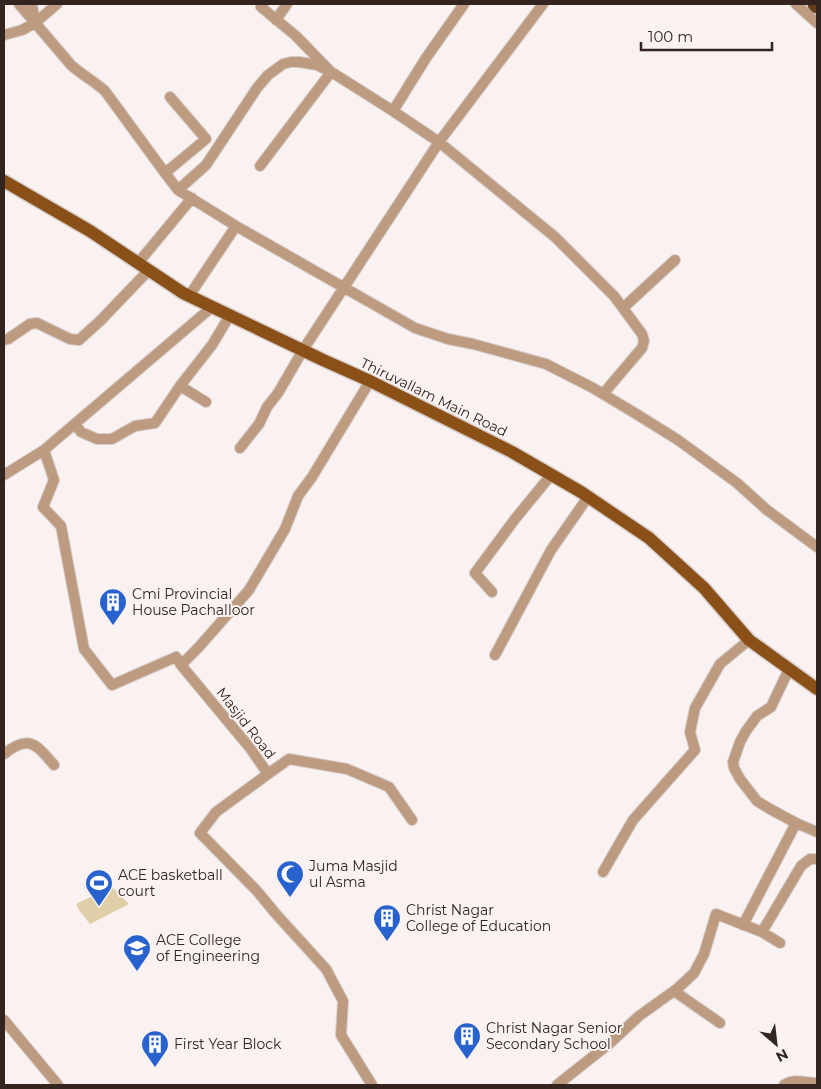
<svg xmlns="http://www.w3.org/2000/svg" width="821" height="1089" viewBox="0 0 821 1089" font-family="Montserrat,sans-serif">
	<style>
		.green { fill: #dfcea7 }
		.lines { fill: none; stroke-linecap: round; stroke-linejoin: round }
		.minor-casing { stroke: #d6cdcb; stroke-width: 12 }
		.major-casing { stroke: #d6cdcb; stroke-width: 15 }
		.highway-casing { stroke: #d6cdcb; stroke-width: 18 }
		.minor { stroke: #bd9b81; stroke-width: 10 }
		.major { stroke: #8a5017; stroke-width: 12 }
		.highway { stroke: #663f1c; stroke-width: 15 }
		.labels { text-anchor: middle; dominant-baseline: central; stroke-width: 4; stroke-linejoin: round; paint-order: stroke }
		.street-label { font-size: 14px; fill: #332420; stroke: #faf2f0 }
		.poi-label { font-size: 14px; fill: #332420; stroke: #faf2f0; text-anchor: start }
	</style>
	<rect width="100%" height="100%" fill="#faf2f0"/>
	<!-- green -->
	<path class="green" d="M112,887l17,17 -39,20 -11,-14 -3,-6z"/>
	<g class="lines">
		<!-- minor casing -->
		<g class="minor-casing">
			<path id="minor" d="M19,4l52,61c11,10 23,16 34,26l60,82 13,17 28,-25 51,-77 11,-13 15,-11 8,-2h8l18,3 16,8 60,38 46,31 116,95 59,59 28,38 2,7 -2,7 -39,46
				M796,4l21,19
				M276,20l11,-16
				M35,23l22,-19
				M4,35l18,-5 13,-7 -3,-19
				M393,111l33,-53 38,-54
				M260,166l71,-94 -35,-36 -35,-29 2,-3
				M165,173l41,-34 -36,-42
				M178,190l58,36 179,102 33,11 25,5 73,20 47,24 45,27 40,25 59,43 30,27 50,37
				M138,263l54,-65
				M189,296l47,-70
				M623,308l52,-48
				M4,340l4,-1 22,-15 7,-1 33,16 9,1 21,-19 49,-51
				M370,381l-58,96 -14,19 -13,33 -36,61 -51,58 -17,17 69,83 18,26 -52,38 -16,21 57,58 19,23 50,55 17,32 -2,34 31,50
				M180,386l26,16
				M75,424l6,8 16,7h15l23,-13 20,-3 25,-37 32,-41 18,-30
				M240,448l19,-24 8,-17 11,-14 25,-43 136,-208 104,-138
				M44,450l10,30 -11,27 18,19 23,123 28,36 64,-28 5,8
				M4,475l40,-25 168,-143
				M492,592l-17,-19 40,-54 36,-44
				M495,655l56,-105 37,-53
				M789,669l-18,38 -14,9 -11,15 -6,11 -7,20 1,6 6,11 17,22 13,8 26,14 21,9
				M4,754c25,-20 32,-10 50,11
				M268,774l21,-15 58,10 42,18 23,33
				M603,872l30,-52 62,-70 -5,-18 5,-24 25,-44 29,-24
				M743,925l53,-102
				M762,932l39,-66 9,-7h7
				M674,991l46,32
				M4,1020l54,65
				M557,1085l53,-42 29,-27 39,-28 16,-15 10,-19 12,-40 46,18 18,11
				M784,1085c10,-7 22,-2 33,-2"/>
		</g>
		<!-- major casing -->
		<g class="major-casing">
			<path id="major" d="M4,181l86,50 93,62 140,67 47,21 142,71 69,40 68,46 55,50 45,52 68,49"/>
		</g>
		<!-- highway casing -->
		<g class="highway-casing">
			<path id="highway" d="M815,4l2,2"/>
		</g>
		<!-- minor -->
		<use href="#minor" class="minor"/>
		<!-- major -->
		<use href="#major" class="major"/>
		<!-- highway -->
		<use href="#highway" class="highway"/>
	</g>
	<!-- icons -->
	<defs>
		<g id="building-pin" transform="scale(1.4375)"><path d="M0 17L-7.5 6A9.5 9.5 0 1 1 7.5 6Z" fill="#2762cf" stroke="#faf2f0"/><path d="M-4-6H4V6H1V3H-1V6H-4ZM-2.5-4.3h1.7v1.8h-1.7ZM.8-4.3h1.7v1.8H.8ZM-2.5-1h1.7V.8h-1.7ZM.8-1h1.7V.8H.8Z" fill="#fff"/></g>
		<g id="mosque-pin" transform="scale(1.4375)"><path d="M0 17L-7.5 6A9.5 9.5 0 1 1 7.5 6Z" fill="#2762cf" stroke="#faf2f0"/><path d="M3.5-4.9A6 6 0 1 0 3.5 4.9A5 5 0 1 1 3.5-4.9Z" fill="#fff"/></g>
		<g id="stadium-pin" transform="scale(1.4375)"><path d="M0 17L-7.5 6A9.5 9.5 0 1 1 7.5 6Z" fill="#2762cf" stroke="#faf2f0"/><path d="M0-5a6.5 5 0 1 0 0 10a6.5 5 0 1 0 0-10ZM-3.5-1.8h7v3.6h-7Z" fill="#fff"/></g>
		<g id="university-pin" transform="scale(1.4375)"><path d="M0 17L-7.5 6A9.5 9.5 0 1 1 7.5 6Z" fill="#2762cf" stroke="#faf2f0"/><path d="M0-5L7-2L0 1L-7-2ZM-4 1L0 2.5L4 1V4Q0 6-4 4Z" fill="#fff"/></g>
	</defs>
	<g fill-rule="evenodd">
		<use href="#building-pin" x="113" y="602"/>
		<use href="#mosque-pin" x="290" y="874"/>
		<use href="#stadium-pin" x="99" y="883"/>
		<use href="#building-pin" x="387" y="918"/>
		<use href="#university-pin" x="137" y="948"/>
		<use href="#building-pin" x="467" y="1036"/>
		<use href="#building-pin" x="155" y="1044"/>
	</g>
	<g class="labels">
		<!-- street labels -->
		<g class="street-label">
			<text transform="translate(434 397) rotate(26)">Thiruvallam Main Road</text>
			<text transform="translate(246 723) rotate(52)">Masjid Road</text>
		</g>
		<!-- poi labels -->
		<g class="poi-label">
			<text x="132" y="594">Cmi Provincial<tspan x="132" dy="16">House Pachalloor</tspan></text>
			<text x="309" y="866">Juma Masjid<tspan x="309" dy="16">ul Asma</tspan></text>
			<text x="118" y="875">ACE basketball<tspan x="118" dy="16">court</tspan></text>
			<text x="406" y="910">Christ Nagar<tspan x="406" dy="16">College of Education</tspan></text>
			<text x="156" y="940">ACE College<tspan x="156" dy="16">of Engineering</tspan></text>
			<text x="486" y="1028">Christ Nagar Senior<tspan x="486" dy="16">Secondary School</tspan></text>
			<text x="174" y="1044">First Year Block</text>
		</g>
	</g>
	<!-- border -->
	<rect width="821" height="1089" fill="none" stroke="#332420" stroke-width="10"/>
	<!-- north arrow -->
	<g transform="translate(776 1044) rotate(152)" stroke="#faf2f0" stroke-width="4" paint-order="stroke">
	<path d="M0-4L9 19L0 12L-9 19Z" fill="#332420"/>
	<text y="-8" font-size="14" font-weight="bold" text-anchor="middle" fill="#332420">N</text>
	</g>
	<!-- scale -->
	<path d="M641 42v8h131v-8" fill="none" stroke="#332420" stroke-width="2.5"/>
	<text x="648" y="42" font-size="15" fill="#332420" stroke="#faf2f0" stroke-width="4" paint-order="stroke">100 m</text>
</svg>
